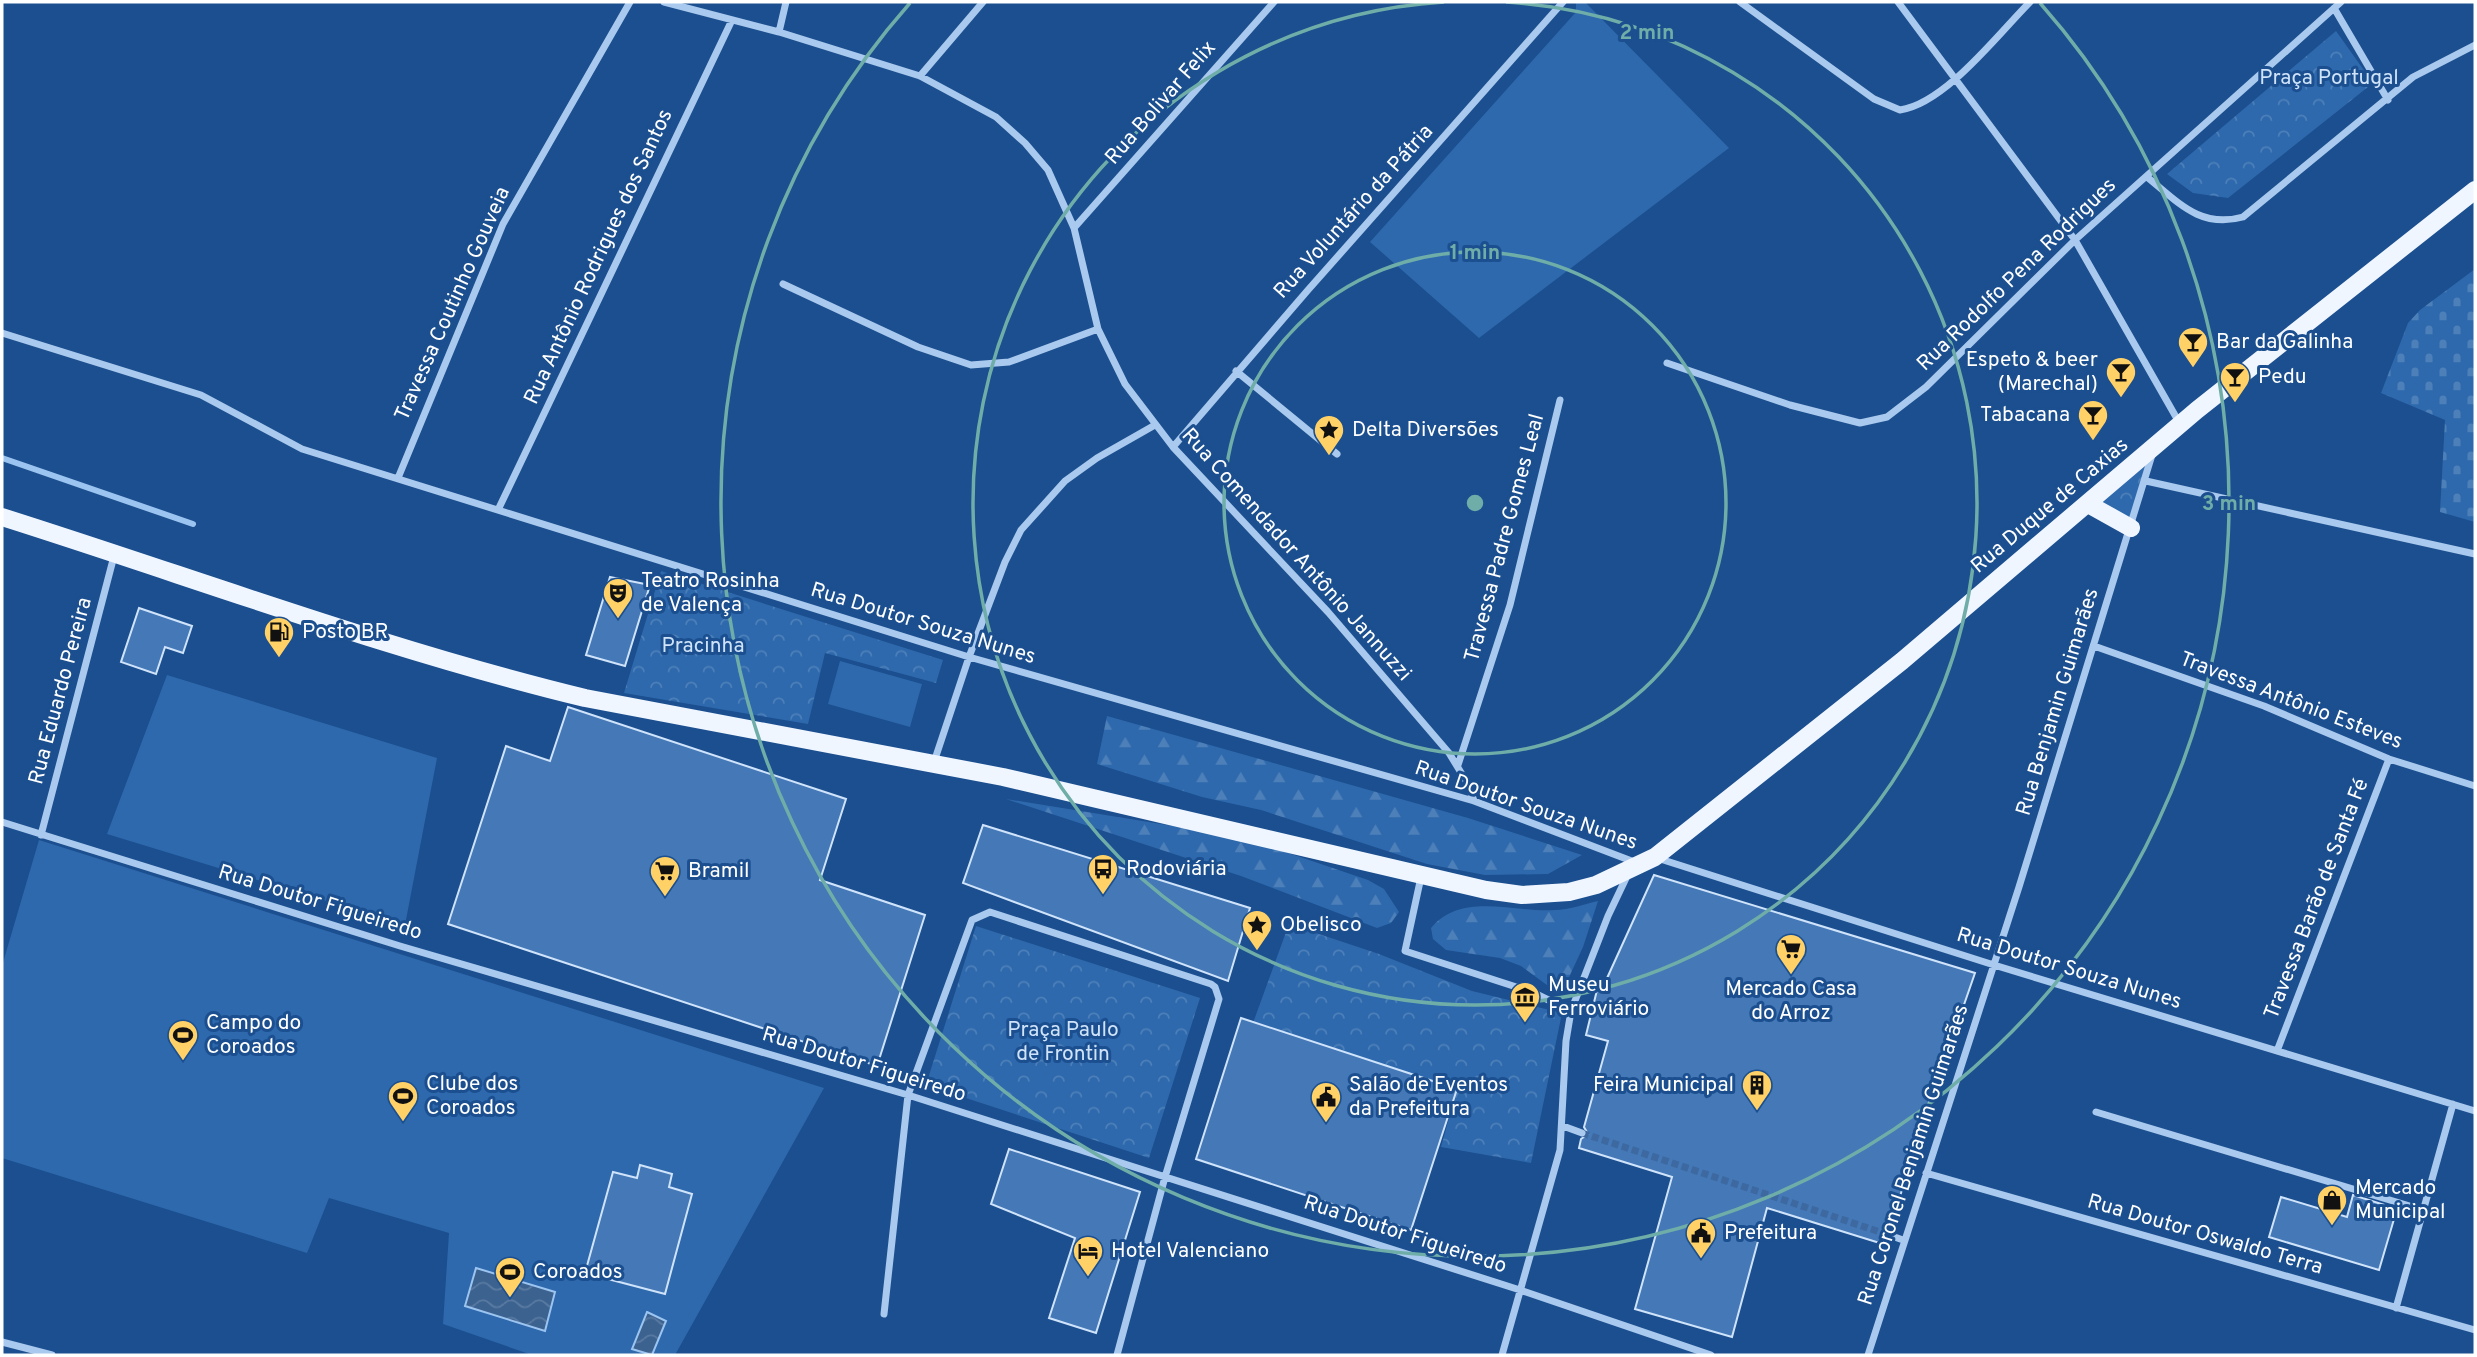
<svg xmlns="http://www.w3.org/2000/svg" width="2477" height="1357" viewBox="0 0 2477 1357" font-family="Overpass,sans-serif">
	<style>
		.forest { fill: url(#forest-firs) }
		.cemetery { fill: url(#cemetery-stones) }
		.park { fill: url(#park-crowns) }
		.pitch { fill: #2e69ad }
		.water { fill: url(#water-waves); stroke: #9cc4f0; stroke-width: 2 }
		.lines { fill: none; stroke-linecap: round; stroke-linejoin: round }
		.stream { stroke: #9cc4f0; stroke-width: 6 }
		.building { fill: #4478b7; stroke: #cfe3fa; stroke-width: 2 }
		.street-tunnel { stroke: #3d69a0; stroke-width: 7; stroke-dasharray: 7 3.5; stroke-linecap: butt }
		.street { stroke: #a9c9ee; stroke-width: 7 }
		.primary { stroke: #f0f6ff; stroke-width: 18 }
		.ring { fill: none; stroke: #6fada8; stroke-width: 3.5 }
		.labels { text-anchor: middle; dominant-baseline: central; stroke-width: 6; stroke-linejoin: round; paint-order: stroke }
		.park-label { font-size: 21px; fill: #cfe3fa; stroke: #1b4f8f }
		.street-label { font-size: 21px; fill: #fff; stroke: #1b4f8f }
		.poi-label { font-size: 21px; fill: #fff; stroke: #1b4f8f; text-anchor: start }
		.centre { fill: #6fada8; stroke: #1b4f8f; stroke-width: 3.5 }
		.ring-label { font-size: 21px; text-anchor: middle; font-weight: bold; fill: #6fada8; stroke: #1b4f8f; stroke-width: 6; stroke-linejoin: round; paint-order: stroke }
	</style>
	<defs>
		<pattern id="forest-firs" width="22" height="20" patternUnits="userSpaceOnUse" patternTransform="scale(1.75)"><rect width="22" height="20" fill="#2e69ad"/><path d="M5 1l3.5 6h-7zM16 11l3.5 6h-7z" fill="#4d80b9"/></pattern>
		<pattern id="cemetery-stones" width="16" height="16" patternUnits="userSpaceOnUse" patternTransform="scale(1.75)"><rect width="16" height="16" fill="#2e69ad"/><path d="M2 7V4a2 2 0 0 1 4 0v3zM10 15v-3a2 2 0 0 1 4 0v3z" fill="#4d80b9"/></pattern>
		<pattern id="park-crowns" width="20" height="18" patternUnits="userSpaceOnUse" patternTransform="scale(1.75)"><rect width="20" height="18" fill="#2e69ad"/><path d="M2 6a3 3 0 1 1 6 0M12 15a3 3 0 1 1 6 0" fill="none" stroke="#4d80b9"/></pattern>
		<pattern id="water-waves" width="16" height="10" patternUnits="userSpaceOnUse" patternTransform="scale(1.75)"><rect width="16" height="10" fill="#3c6290"/><path d="M0 5q4-4 8 0t8 0" fill="none" stroke="#597aa1"/></pattern>
	</defs>
	<rect width="100%" height="100%" fill="#1b4f8f"/>
	<!-- forest -->
	<path class="forest" d="M1107,716l361,102 114,37 -34,19 -63,1 -58,-11 -166,-54 -59,-13 -105,-33z
		M1006,799l192,31 67,15 103,35 16,9 15,23 -8,11 -14,5 -136,-52z
		M1598,901l-15,46 -19,41h-13l-30,-22 -21,-8 -54,-8 -13,-11 -2,-11c31,-37 82,-15 124,-18 14,0 29,-6 43,-9z"/>
	<!-- cemetery -->
	<path class="cemetery" d="M2475,269v253l-35,-10 5,-92 -64,-27 27,-70 12,-13z"/>
	<!-- park -->
	<path class="park" d="M2336,31l37,52 -145,115 -35,-5 -26,-19z
		M2150,454l-20,71 -39,-21z
		M661,571l282,89 -7,23 -111,-30 -17,71 -184,-31z
		M1289,924l90,30 93,37 90,22 -31,150 -90,-16 16,-58 -204,-66z
		M976,926l224,72 -51,160 -223,-73z"/>
	<!-- pitch -->
	<path class="pitch" d="M1576,2h9l144,146 -250,190 -109,-96 206,-230z
		M840,661l82,23 -12,43 -82,-23z
		M167,675l270,83 -32,167 -298,-91z
		M39,840l785,248 -149,267h-143l-89,-31 6,-91 -120,-35 -22,55 -305,-95v-192z"/>
	<!-- water -->
	<path class="water" d="M476,1268l79,24 -10,39 -80,-25z
		M647,1312l19,9 -14,34 -20,-6z"/>
	<g class="lines">
		<!-- stream -->
		<path class="stream" d="M2,458l191,66"/>
	</g>
	<!-- building -->
	<path class="building" d="M610,577l40,8 -25,81 -39,-11z
		M139,608l53,18 -9,27 -18,-6 -9,27 -35,-12z
		M568,707l278,92 -26,81 105,35 -48,151 -429,-142 58,-178 44,15z
		M983,825l267,83 -22,73 -265,-98z
		M1654,875l321,98 -35,101 -2,-1 -48,156 -7,5 3,11 -119,-37 -35,129 -97,-28 37,-132 -93,-29 2,-9 7,-5 -4,-7 24,-86 -22,-6 12,-49 5,1z
		M1241,1018l216,71 -46,141 -215,-71z
		M1009,1149l131,43 -44,141 -47,-15 26,-80 -84,-34z
		M640,1165l32,9 -3,13 23,7 -27,100 -80,-21 28,-101 24,6z
		M2353,1195l44,14 -18,61 -110,-33 12,-40 66,20z"/>
	<g class="lines">
		<!-- street-tunnel -->
		<path class="street-tunnel" d="M1582,1133l307,102"/>
		<!-- street -->
		<path class="street" d="M664,2l115,30 141,44 76,41 29,26 23,27 26,58 24,101 27,55 48,63 155,165 121,141 19,31 6,17
			M1740,2l134,97 26,11c45,-6 99,-77 130,-108
			M1898,2l177,238 105,184
			M2334,8l54,92
			M779,32l7,-30
			M920,76l63,-74
			M2147,177c31,25 53,52 96,40l170,-140 62,-32
			M1074,228l200,-226
			M783,284l135,63 53,18 38,-3 89,-33
			M2,333l199,62 101,54 667,208 505,144 163,62
			M1667,363l123,42 70,18 27,-6 39,-30 149,-147 266,-238
			M1236,371l101,83
			M1173,447l135,-157 255,-288
			M398,478l105,-254 127,-222
			M2146,481l329,73
			M498,510l234,-490
			M2094,646l170,60 125,53 86,27
			M933,765l36,-108 36,-95 16,-32 44,-49 32,-23 58,-33
			M1458,765l52,-160 50,-205
			M2,822l398,124 508,149 612,195 191,65
			M41,835l73,-279
			M1657,858l337,107 481,146
			M1421,877l-16,74 127,41 39,19
			M2277,1051l112,-292
			M2096,1112l327,98
			M1563,1126l19,7
			M1926,1173l549,157
			M1889,1235l14,5
			M2396,1308l57,-204
			M884,1314l24,-219 64,-175 18,-8 221,72 4,3 4,12 -54,178 -48,178
			M2,1342l50,13
			M1502,1355l58,-205 6,-109 5,-30 37,-95 20,-42
			M1868,1355l151,-468 133,-432"/>
		<!-- primary -->
		<path class="primary" d="M2088,504l43,24
			M2,517c193,61 385,133 583,181l418,79 483,113 36,5 47,-3 27,-7 59,-28 247,-196 295,-251 278,-220"/>
	</g>
	<!-- distance rings -->
	<g class="ring">
		<circle cx="1475" cy="503" r="251"/>
		<path d="M1506 2A502 502 0 1 1 1444 2"/>
		<path d="M2040 3A754 754 0 1 1 910 3"/>
	</g>
	<!-- icons -->
	<defs>
		<g id="bar-pin" transform="scale(1.575)"><path d="M0 17L-7.5 6A9.5 9.5 0 1 1 7.5 6Z" fill="#ffd166" stroke="#1b4f8f"/><path d="M-6-5H6L.8 .8V4.5H3.5V6h-7V4.5H-.8V.8Z" fill="#111"/></g>
		<g id="sight-pin" transform="scale(1.575)"><path d="M0 17L-7.5 6A9.5 9.5 0 1 1 7.5 6Z" fill="#ffd166" stroke="#1b4f8f"/><path d="M0-6L1.8-2.2L6-1.7L2.9 1.2L3.7 5.4L0 3.3L-3.7 5.4L-2.9 1.2L-6-1.7L-1.8-2.2Z" fill="#111"/></g>
		<g id="theatre-pin" transform="scale(1.575)"><path d="M0 17L-7.5 6A9.5 9.5 0 1 1 7.5 6Z" fill="#ffd166" stroke="#1b4f8f"/><path d="M-5-5.5Q0-4 5-5.5V0Q5 5 0 6Q-5 5-5 0ZM-3.3-2.5H-1v1.5H-3.3ZM1-2.5H3.3v1.5H1ZM-2.8 1Q0 5.5 2.8 1Z" fill="#111"/></g>
		<g id="fuel-pin" transform="scale(1.575)"><path d="M0 17L-7.5 6A9.5 9.5 0 1 1 7.5 6Z" fill="#ffd166" stroke="#1b4f8f"/><path d="M-5.5-6h7V0h2V4h1.3V-2.5L3-4.5l.8-.8L6-3V5H2.5V1h-1V6h-7ZM-4.2-4.7v3.2H.2V-4.7Z" fill="#111"/></g>
		<g id="bus-pin" transform="scale(1.575)"><path d="M0 17L-7.5 6A9.5 9.5 0 1 1 7.5 6Z" fill="#ffd166" stroke="#1b4f8f"/><path d="M-5-6H5V4H4V6H2V4H-2V6H-4V4H-5ZM-3.5-4V0h7V-4ZM-3.5 1.2v1.5H-2V1.2ZM2 1.2v1.5H3.5V1.2Z" fill="#111"/></g>
		<g id="supermarket-pin" transform="scale(1.575)"><path d="M0 17L-7.5 6A9.5 9.5 0 1 1 7.5 6Z" fill="#ffd166" stroke="#1b4f8f"/><path d="M-6-5.5h2.5l.6 2H6L4.5 2H-2.5L-4.4-4H-6ZM-1.5 3.2a1.3 1.3 0 1 0 .1 0ZM3 3.2a1.3 1.3 0 1 0 .1 0Z" fill="#111"/></g>
		<g id="museum-pin" transform="scale(1.575)"><path d="M0 17L-7.5 6A9.5 9.5 0 1 1 7.5 6Z" fill="#ffd166" stroke="#1b4f8f"/><path d="M0-6L6-3V-2H-6V-3ZM-5-1h2V3h-2ZM-1-1h2V3h-2ZM3-1h2V3H3ZM-6 4H6V6H-6Z" fill="#111"/></g>
		<g id="stadium-pin" transform="scale(1.575)"><path d="M0 17L-7.5 6A9.5 9.5 0 1 1 7.5 6Z" fill="#ffd166" stroke="#1b4f8f"/><path d="M0-5a6.5 5 0 1 0 0 10a6.5 5 0 1 0 0-10ZM-3.5-1.8h7v3.6h-7Z" fill="#111"/></g>
		<g id="building-pin" transform="scale(1.575)"><path d="M0 17L-7.5 6A9.5 9.5 0 1 1 7.5 6Z" fill="#ffd166" stroke="#1b4f8f"/><path d="M-4-6H4V6H1V3H-1V6H-4ZM-2.5-4.3h1.7v1.8h-1.7ZM.8-4.3h1.7v1.8H.8ZM-2.5-1h1.7V.8h-1.7ZM.8-1h1.7V.8H.8Z" fill="#111"/></g>
		<g id="civic-pin" transform="scale(1.575)"><path d="M0 17L-7.5 6A9.5 9.5 0 1 1 7.5 6Z" fill="#ffd166" stroke="#1b4f8f"/><path d="M-.6-6.5H3V-4.5H.6V-3L4-1V1h2V6H-6V1h2V-1L-.6-3ZM-1.2 2.5V6h2.4V2.5Z" fill="#111"/></g>
		<g id="shop-pin" transform="scale(1.575)"><path d="M0 17L-7.5 6A9.5 9.5 0 1 1 7.5 6Z" fill="#ffd166" stroke="#1b4f8f"/><path d="M-5-2.5h2.3a2.7 3.5 0 0 1 5.4 0H5L5.5 6h-11ZM-1.5-2.5h3a1.5 2.3 0 0 0-3 0Z" fill="#111"/></g>
		<g id="hotel-pin" transform="scale(1.575)"><path d="M0 17L-7.5 6A9.5 9.5 0 1 1 7.5 6Z" fill="#ffd166" stroke="#1b4f8f"/><path d="M-6-4.5h1.5V1H6V5H4.5V3h-9V5H-6ZM-4 0a1.8 1.8 0 1 1 3.6 0ZM.5 0V-2.5h3Q6-2.5 6 0Z" fill="#111"/></g>
	</defs>
	<g fill-rule="evenodd">
		<use href="#bar-pin" x="2193" y="342"/>
		<use href="#bar-pin" x="2121" y="372"/>
		<use href="#bar-pin" x="2235" y="377"/>
		<use href="#bar-pin" x="2093" y="415"/>
		<use href="#sight-pin" x="1329" y="430"/>
		<use href="#theatre-pin" x="618" y="593"/>
		<use href="#fuel-pin" x="279" y="632"/>
		<use href="#bus-pin" x="1103" y="869"/>
		<use href="#supermarket-pin" x="665" y="871"/>
		<use href="#sight-pin" x="1257" y="925"/>
		<use href="#supermarket-pin" x="1791" y="949"/>
		<use href="#museum-pin" x="1525" y="997"/>
		<use href="#stadium-pin" x="183" y="1035"/>
		<use href="#building-pin" x="1757" y="1085"/>
		<use href="#stadium-pin" x="403" y="1096"/>
		<use href="#civic-pin" x="1326" y="1097"/>
		<use href="#shop-pin" x="2332" y="1200"/>
		<use href="#civic-pin" x="1701" y="1233"/>
		<use href="#hotel-pin" x="1088" y="1251"/>
		<use href="#stadium-pin" x="510" y="1272"/>
	</g>
	<g class="labels">
		<!-- park labels -->
		<g class="park-label">
			<text x="2329" y="78">Praça Portugal</text>
			<text x="703" y="646">Pracinha</text>
			<text x="1063" y="1030">Praça Paulo<tspan x="1063" dy="24">de Frontin</tspan></text>
		</g>
		<!-- street labels -->
		<g class="street-label">
			<text transform="translate(1161 103) rotate(-49)">Rua Bolivar Felix</text>
			<text transform="translate(1354 212) rotate(-48)">Rua Voluntário da Pátria</text>
			<text transform="translate(599 257) rotate(-65)">Rua Antônio Rodrigues dos Santos</text>
			<text transform="translate(2017 275) rotate(-44)">Rua Rodolfo Pena Rodrigues</text>
			<text transform="translate(453 304) rotate(-66)">Travessa Coutinho Gouveia</text>
			<text transform="translate(2050 506) rotate(-40)">Rua Duque de Caxias</text>
			<text transform="translate(1505 538) rotate(-75)">Travessa Padre Gomes Leal</text>
			<text transform="translate(1296 555) rotate(48)">Rua Comendador Antônio Jannuzzi</text>
			<text transform="translate(923 624) rotate(17)">Rua Doutor Souza Nunes</text>
			<text transform="translate(61 691) rotate(-75)">Rua Eduardo Pereira</text>
			<text transform="translate(2291 701) rotate(21)">Travessa Antônio Esteves</text>
			<text transform="translate(2058 702) rotate(-73)">Rua Benjamin Guimarães</text>
			<text transform="translate(1526 806) rotate(19)">Rua Doutor Souza Nunes</text>
			<text transform="translate(2317 899) rotate(-69)">Travessa Barão de Santa Fé</text>
			<text transform="translate(320 903) rotate(17)">Rua Doutor Figueiredo</text>
			<text transform="translate(2069 969) rotate(17)">Rua Doutor Souza Nunes</text>
			<text transform="translate(864 1065) rotate(17)">Rua Doutor Figueiredo</text>
			<text transform="translate(1914 1155) rotate(-72)">Rua Coronel Benjamin Guimarães</text>
			<text transform="translate(1405 1235) rotate(18)">Rua Doutor Figueiredo</text>
			<text transform="translate(2205 1235) rotate(16)">Rua Doutor Oswaldo Terra</text>
		</g>
		<!-- poi labels -->
		<g class="poi-label">
			<text x="2216" y="342">Bar da Galinha</text>
			<text x="2098" y="360" text-anchor="end">Espeto &amp; beer<tspan x="2098" dy="24">(Marechal)</tspan></text>
			<text x="2258" y="377">Pedu</text>
			<text x="2070" y="415" text-anchor="end">Tabacana</text>
			<text x="1352" y="430">Delta Diversões</text>
			<text x="641" y="581">Teatro Rosinha<tspan x="641" dy="24">de Valença</tspan></text>
			<text x="302" y="632">Posto BR</text>
			<text x="1126" y="869">Rodoviária</text>
			<text x="688" y="871">Bramil</text>
			<text x="1280" y="925">Obelisco</text>
			<text x="1548" y="985">Museu<tspan x="1548" dy="24">Ferroviário</tspan></text>
			<text x="1791" y="989" text-anchor="middle">Mercado Casa<tspan x="1791" dy="24">do Arroz</tspan></text>
			<text x="206" y="1023">Campo do<tspan x="206" dy="24">Coroados</tspan></text>
			<text x="426" y="1084">Clube dos<tspan x="426" dy="24">Coroados</tspan></text>
			<text x="1349" y="1085">Salão de Eventos<tspan x="1349" dy="24">da Prefeitura</tspan></text>
			<text x="1734" y="1085" text-anchor="end">Feira Municipal</text>
			<text x="2355" y="1188">Mercado<tspan x="2355" dy="24">Municipal</tspan></text>
			<text x="1724" y="1233">Prefeitura</text>
			<text x="1111" y="1251">Hotel Valenciano</text>
			<text x="533" y="1272">Coroados</text>
		</g>
	</g>
	<circle cx="1475" cy="503" r="10" class="centre"/>
	<g class="ring-label">
		<text x="1647" y="39">2 min</text>
		<text x="1475" y="259">1 min</text>
		<text x="2229" y="510">3 min</text>
	</g>
	<!-- border -->
	<rect width="2477" height="1357" fill="none" stroke="#ffffff" stroke-width="7"/>
</svg>
